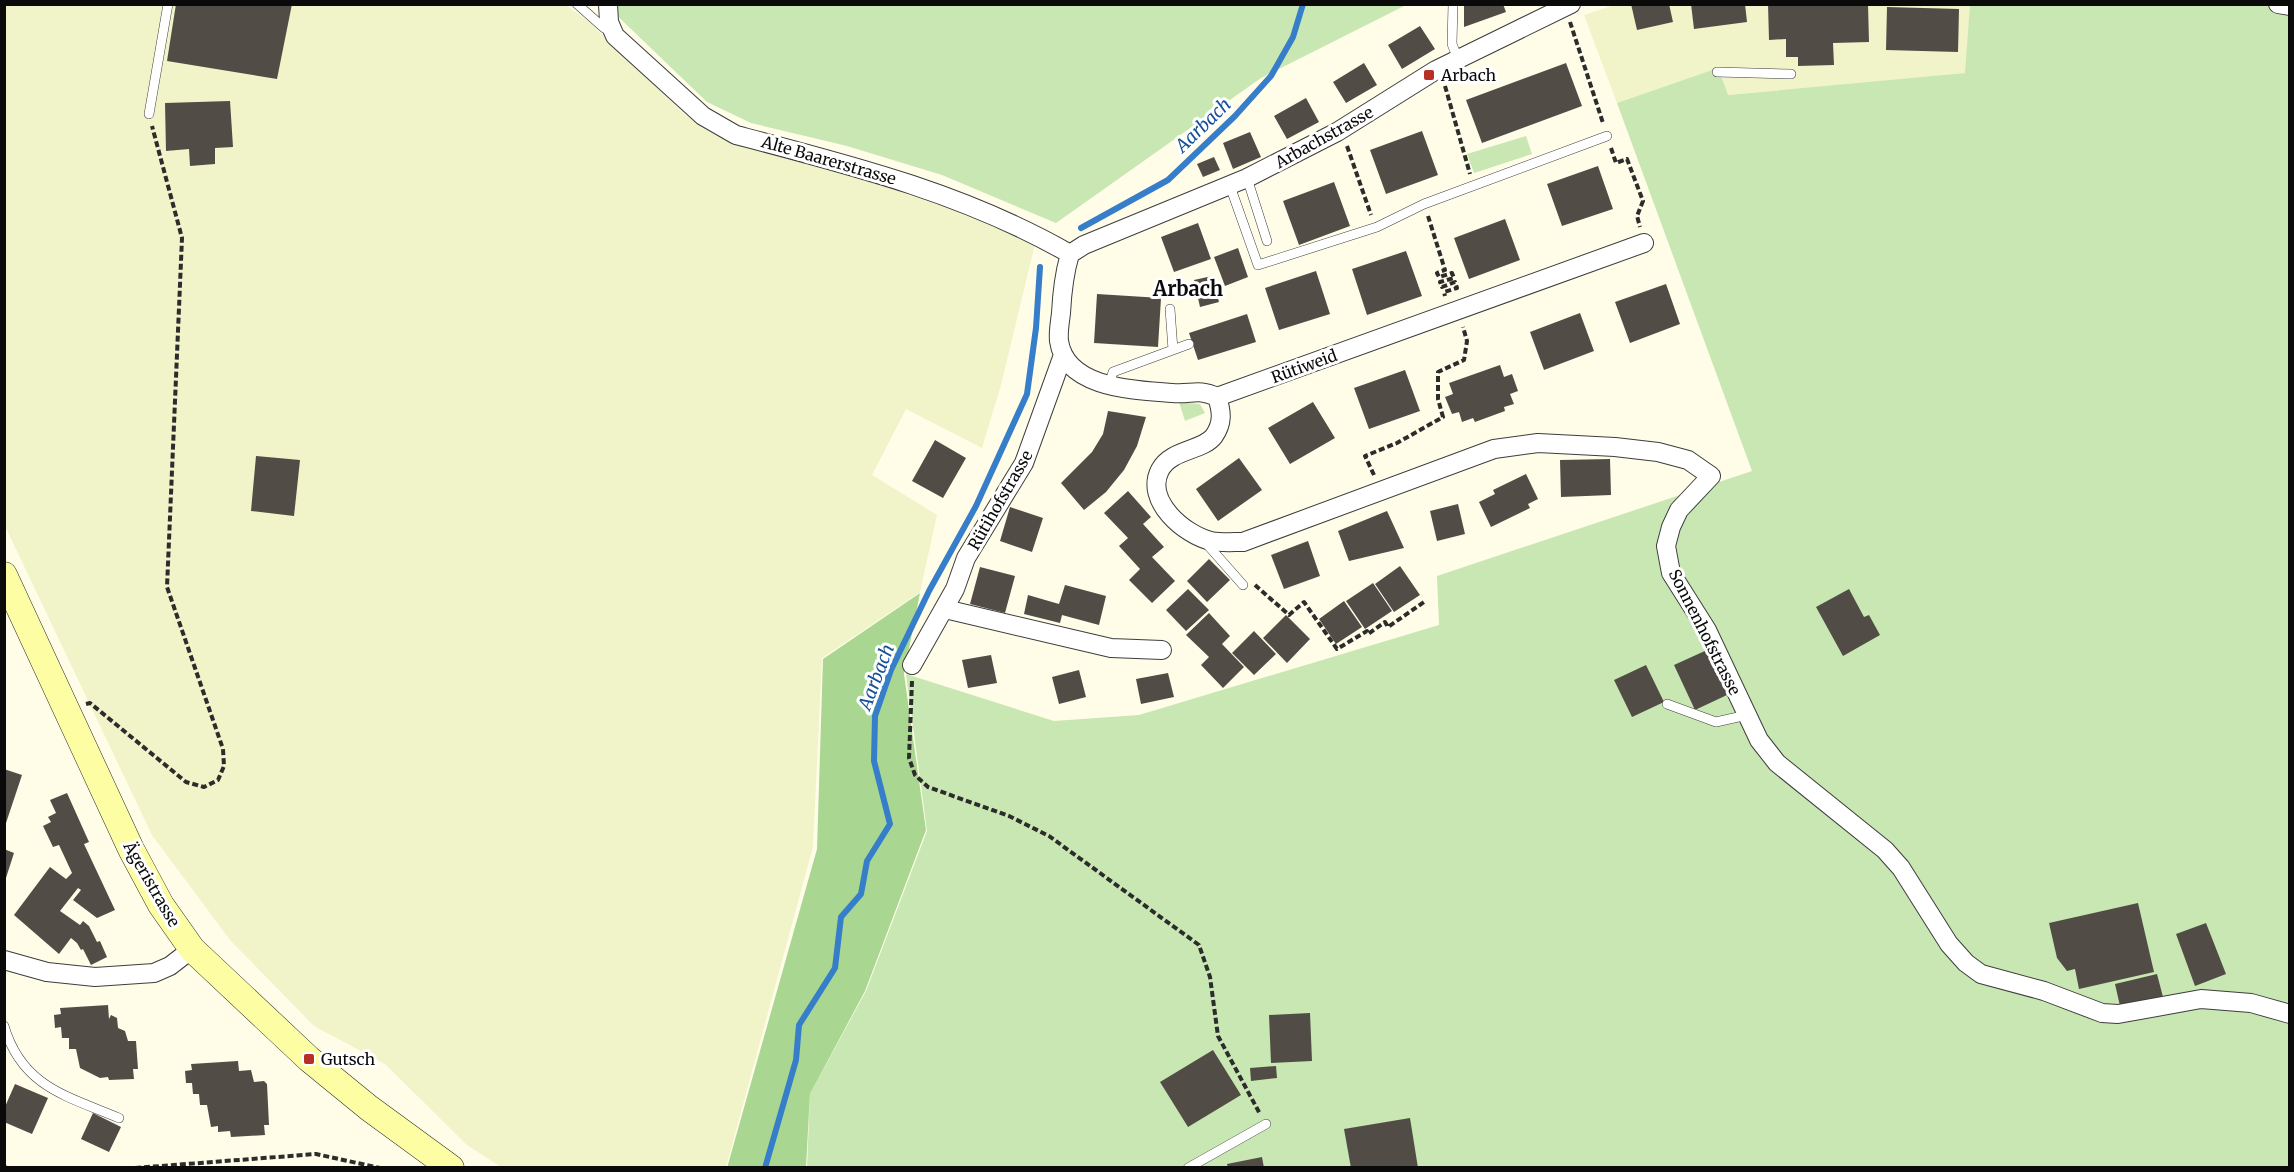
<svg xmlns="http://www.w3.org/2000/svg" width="2294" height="1172" viewBox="0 0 2294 1172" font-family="Merriweather,serif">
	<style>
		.farmland { fill: #f1f3c9 }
		.green { fill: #c8e7b3 }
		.forest { fill: #a9d792 }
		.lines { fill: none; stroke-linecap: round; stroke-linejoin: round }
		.stream { stroke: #367dca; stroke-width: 6 }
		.building { fill: #524c47 }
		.service-casing { stroke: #3d3d3d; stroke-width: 10 }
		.minor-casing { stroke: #3d3d3d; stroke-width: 20 }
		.secondary-casing { stroke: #2c2c2c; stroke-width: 27 }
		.path { stroke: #2c2c2c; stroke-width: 4; stroke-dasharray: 6 3; stroke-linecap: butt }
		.service { stroke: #fff; stroke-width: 9 }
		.minor { stroke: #fff; stroke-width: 18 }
		.secondary { stroke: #fdfea3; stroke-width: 26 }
		.poi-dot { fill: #b63026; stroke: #fff; stroke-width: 2 }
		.labels { text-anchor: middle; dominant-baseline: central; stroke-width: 6; stroke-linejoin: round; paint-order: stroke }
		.poi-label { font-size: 16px; fill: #0a0a0a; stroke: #fff; text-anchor: start }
		.street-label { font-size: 16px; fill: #0a0a0a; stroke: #fff }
		.water-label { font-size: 18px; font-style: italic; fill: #175098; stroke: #fff }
		.quarter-label { font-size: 20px; font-weight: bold; fill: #0a0a0a; stroke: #fff }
	</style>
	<rect width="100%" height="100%" fill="#fffde7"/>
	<!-- farmland -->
	<path class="farmland" d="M1617,4l353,1 -4,68 -239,22 -9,-27 -101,35 -33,-88z
		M5,5h561l23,17 95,92 31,21 205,59 116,46 -35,145 -19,63 -76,-39 -34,66 65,40 -17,77 -98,66 -9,189 -87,320h-225l-34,-22 -82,-81 -71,-38 -84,-86 -78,-105 -147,-309z"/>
	<!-- green -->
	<path class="green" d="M606,5h800l-145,73 -205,145 -114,-48 -95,-29 -96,-23 -44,-21z
		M1970,5h319v1162l-1482,1 3,-74 56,-103 61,-160 -21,-157 148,47 85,-6 300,-90 -2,-49 315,-105 -135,-368 101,-35 10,27 237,-22z
		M1526,136l6,18 -58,19 -7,-19z
		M1179,402l21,2 5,9 -20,8z"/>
	<!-- forest -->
	<path class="forest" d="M920,593l-16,81 22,156 -61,161 -55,103 -4,73 -79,1 90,-319 6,-190z"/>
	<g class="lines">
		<!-- stream -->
		<path class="stream" d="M1081,228l87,-48 67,-64 36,-40 22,-39 10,-33
			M765,1168l31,-108 3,-35 36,-57 6,-51 20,-23 6,-33 23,-37 -16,-63 1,-45 16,-46 38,-79 47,-85 51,-112 9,-66 4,-61"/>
	</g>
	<!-- building -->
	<path class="building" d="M176,4h116l-15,75 -110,-18z
		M1464,4h39l3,8 -42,15z
		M1631,4h38l4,18 -36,8z
		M1691,4h54l2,18 -53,7z
		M1768,4h100l1,38 -36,1 1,22 -36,1v-9h-12v-18l-17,1z
		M1887,7l72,2 -1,43 -72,-2z
		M1420,26l15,23 -33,20 -14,-24z
		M1364,63l13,22 -31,18 -13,-21z
		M1566,63l16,43 -100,37 -16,-43z
		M1306,98l13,24 -32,17 -13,-23z
		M230,101l3,46 -18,1v16l-25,2 -1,-17 -23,2 -1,-48z
		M1422,131l16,44 -52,19 -16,-44z
		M1250,132l11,25 -28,12 -10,-26z
		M1214,157l6,13 -17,7 -6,-13z
		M1598,166l15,43 -51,17 -15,-42z
		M1334,182l16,44 -51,19 -16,-44z
		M1505,219l15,41 -51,19 -15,-41z
		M1198,223l13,36 -37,13 -13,-35z
		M1238,248l10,29 -23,9 -11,-29z
		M1406,251l16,45 -55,19 -15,-46z
		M1316,271l14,43 -51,16 -14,-42z
		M1212,276l7,26 -19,5 -6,-27z
		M1666,284l14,40 -50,19 -15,-41z
		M1097,294l64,4 -3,49 -64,-4z
		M1580,313l14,38 -50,19 -14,-38z
		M1247,314l9,28 -58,18 -9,-27z
		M1500,365l4,12 8,-3 6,17 -8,3 4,10 -10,3 1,4 -30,11 -2,-4 -11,4 -3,-10 -7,2 -7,-17 8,-3 -4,-11z
		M1405,370l15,41 -51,18 -15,-41z
		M1313,402l22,36 -45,26 -22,-36z
		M1108,411l38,6 -9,29 -13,24 -18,22 -22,18 -23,-27 31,-31 11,-18z
		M935,440l31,18 -23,40 -31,-17z
		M256,456l44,4 -6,56 -43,-5z
		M1239,458l23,32 -44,31 -22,-32z
		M1610,459l1,36 -50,2 -1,-37z
		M1526,474l12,25 -10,5 2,4 -39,19 -12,-25 16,-8 -2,-4z
		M1128,491l23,26 -8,7 21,23 -12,10 23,24 -23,22 -23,-23 11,-11 -21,-23 9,-8 -24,-25z
		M1458,504l7,30 -28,7 -7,-30z
		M1010,507l33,11 -11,34 -32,-11z
		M1387,511l17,37 -55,13 -11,-30z
		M1308,541l12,35 -36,13 -13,-34z
		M1209,559l21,21 -23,22 -20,-21z
		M1400,566l20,29 -26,17 -19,-28z
		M980,567l35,9 -10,37 -35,-9z
		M1373,583l19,28 -27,18 -19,-28z
		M1065,585l41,11 -7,29 -37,-10 -2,8 -36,-9 4,-19 31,9z
		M1188,589l21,21 -23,21 -20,-21z
		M1849,589l15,28 5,-2 11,20 -37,21 -27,-49z
		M1344,601l18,26 -26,17 -17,-25z
		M1209,613l21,23 -8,8 22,23 -21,21 -22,-23 8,-8 -23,-22z
		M1286,615l24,24 -23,24 -24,-25z
		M1254,631l22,23 -22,21 -22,-22z
		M1707,650l20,45 -32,15 -21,-45z
		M991,655l6,28 -29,5 -6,-28z
		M1646,665l18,37 -32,15 -18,-37z
		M1079,670l7,27 -27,7 -7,-27z
		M1168,673l6,24 -33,7 -5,-25z
		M4,769l18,6 -17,51h-1z
		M67,793l22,49 -5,2 31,66 -18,8 -24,-18 8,-10 -3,-2 -18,23 20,14 3,-4 6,5 8,16 3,-1 7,16 -16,8 -8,-16 -2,1 -4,-7 -6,-5 -12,16 -45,-39 36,-48 16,12 6,-6 -13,-28 -6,2 -10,-21 8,-4 -3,-5 8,-4 -6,-13z
		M4,849l10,4 -9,28h-1z
		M2138,903l16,69 -75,17 -4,-20 -8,2 -10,-13 -8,-35z
		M2206,923l20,51 -31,12 -19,-52z
		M2157,974l6,23 -43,9 -5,-22z
		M108,1005l1,14 2,-4 6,3 1,10 7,3 3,10h8l2,28h-5l1,10 -25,1 -1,-3 -8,1 -20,-10 -4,-19h-7v-11h-7l-1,-11 -6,1 -1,-13 7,-1 -1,-6z
		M1310,1013l2,48 -41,2 -2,-48z
		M1213,1050l28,45 -53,32 -28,-45z
		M238,1061l1,10 12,-1 3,12 10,-1 3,3 2,41h-5l1,10 -34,2 -1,-6 -12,1v-6l-7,1 -4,-22h-7l-1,-11h-6l-1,-11h-6l-1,-12 7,-1 -1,-6z
		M1276,1066l1,12 -26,3 -1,-13z
		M15,1084l33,14 -16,36 -28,-12v-13z
		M93,1113l28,14 -12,25 -28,-13z
		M1410,1118l8,50h-67l-7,-39z
		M1262,1157l2,11h-36l-1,-4z"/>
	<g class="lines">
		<!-- service casing -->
		<g class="service-casing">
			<path id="service" d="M577,4l27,24 6,2
				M1453,4l-1,40 6,15
				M1717,72l74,2
				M149,114l19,-110
				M1247,178l20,63
				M1230,186l28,79 119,-38 47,-23 183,-68
				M1170,309l3,41
				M1109,385l4,-13 76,-28
				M1205,542l38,43
				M1667,704l49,18 31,-7
				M4,1026c18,61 63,70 115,92
				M1188,1168l78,-44"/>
		</g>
		<!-- minor casing -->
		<g class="minor-casing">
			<path id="minor" d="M608,4l1,18 6,14 88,80 33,19c115,30 230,59 334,119
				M2278,4l12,2
				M1070,254c-6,20 -8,39 -9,59 -1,9 -3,19 -2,28 7,48 77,49 113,52 19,2 26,-5 45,4l427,-154
				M1070,254l14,-9 163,-67 90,-46 99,-62 135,-66
				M1217,397c5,15 6,26 -3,39 -11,15 -43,13 -54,34 -16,31 25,65 51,71 10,2 22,1 32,1l251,-93 44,-6 77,4 43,5 30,8 23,16 -32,34 -8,17 -5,19 5,27 36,57 52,110 18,23 108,87 16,18 48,76 17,19 15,11 63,17 58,22 16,1 83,-15 50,4 39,11
				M945,609l166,39 51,2
				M912,665l43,-76 11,-31 58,-95 39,-108
				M4,960l43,12 48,5 59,-4 16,-7 22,-17"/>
		</g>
		<!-- secondary casing -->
		<g class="secondary-casing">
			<path id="secondary" d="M4,575l127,274 30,56 31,44 117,110 60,49 82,60"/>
		</g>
		<!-- path -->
		<path class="path" d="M1570,22l33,101
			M1445,86l25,88
			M1347,146l24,69
			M1611,148l5,15 11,-4 16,42 -6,15 3,11
			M1428,216l17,54 -8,3 2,4 13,-4 2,5 -14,4 2,5 13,-5 2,6 -13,4 1,4
			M1374,475l-9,-19 32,-13 46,-26 -5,-18v-27l26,-12 3,-19 -4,-14
			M1255,585l34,30 15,-13 33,47 30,-18 1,3 17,-12 3,5 36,-25
			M912,681l-3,77 6,17 13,12 81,29 40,20 150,109 11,32 8,59 42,78
			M86,704l4,-1 96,79 18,5 14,-7 6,-14 -1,-17 -56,-162 15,-349 -30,-112
			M4,1167l3,1
			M135,1168l181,-14 64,14"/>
		<!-- service -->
		<use href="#service" class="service"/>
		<!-- minor -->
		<use href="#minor" class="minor"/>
		<!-- secondary -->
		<use href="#secondary" class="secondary"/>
	</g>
	<!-- markers -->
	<g class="poi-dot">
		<rect x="1423" y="69" width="12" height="12" rx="3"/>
		<rect x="303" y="1053" width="12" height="12" rx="3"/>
	</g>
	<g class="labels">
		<!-- poi labels -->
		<g class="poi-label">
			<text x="1441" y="75">Arbach</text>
			<text x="321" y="1059">Gutsch</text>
		</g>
		<!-- street labels -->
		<g class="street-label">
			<text transform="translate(1324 137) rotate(-29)">Arbachstrasse</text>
			<text transform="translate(829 160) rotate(16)">Alte Baarerstrasse</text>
			<text transform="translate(1304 366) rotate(-20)">Rütiweid</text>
			<text transform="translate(1000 500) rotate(-60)">Rütihofstrasse</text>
			<text transform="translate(1705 632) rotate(63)">Sonnenhofstrasse</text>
			<text transform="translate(152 884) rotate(60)">Ägeristrasse</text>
		</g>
		<!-- water labels -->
		<g class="water-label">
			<text transform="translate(1203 125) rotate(-44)">Aarbach</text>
			<text transform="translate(876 677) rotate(-69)">Aarbach</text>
		</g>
		<!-- quarter labels -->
		<g class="quarter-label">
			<text x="1188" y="288">Arbach</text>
		</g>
	</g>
	<!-- border -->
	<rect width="2294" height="1172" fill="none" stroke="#0a0a0a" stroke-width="12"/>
</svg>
